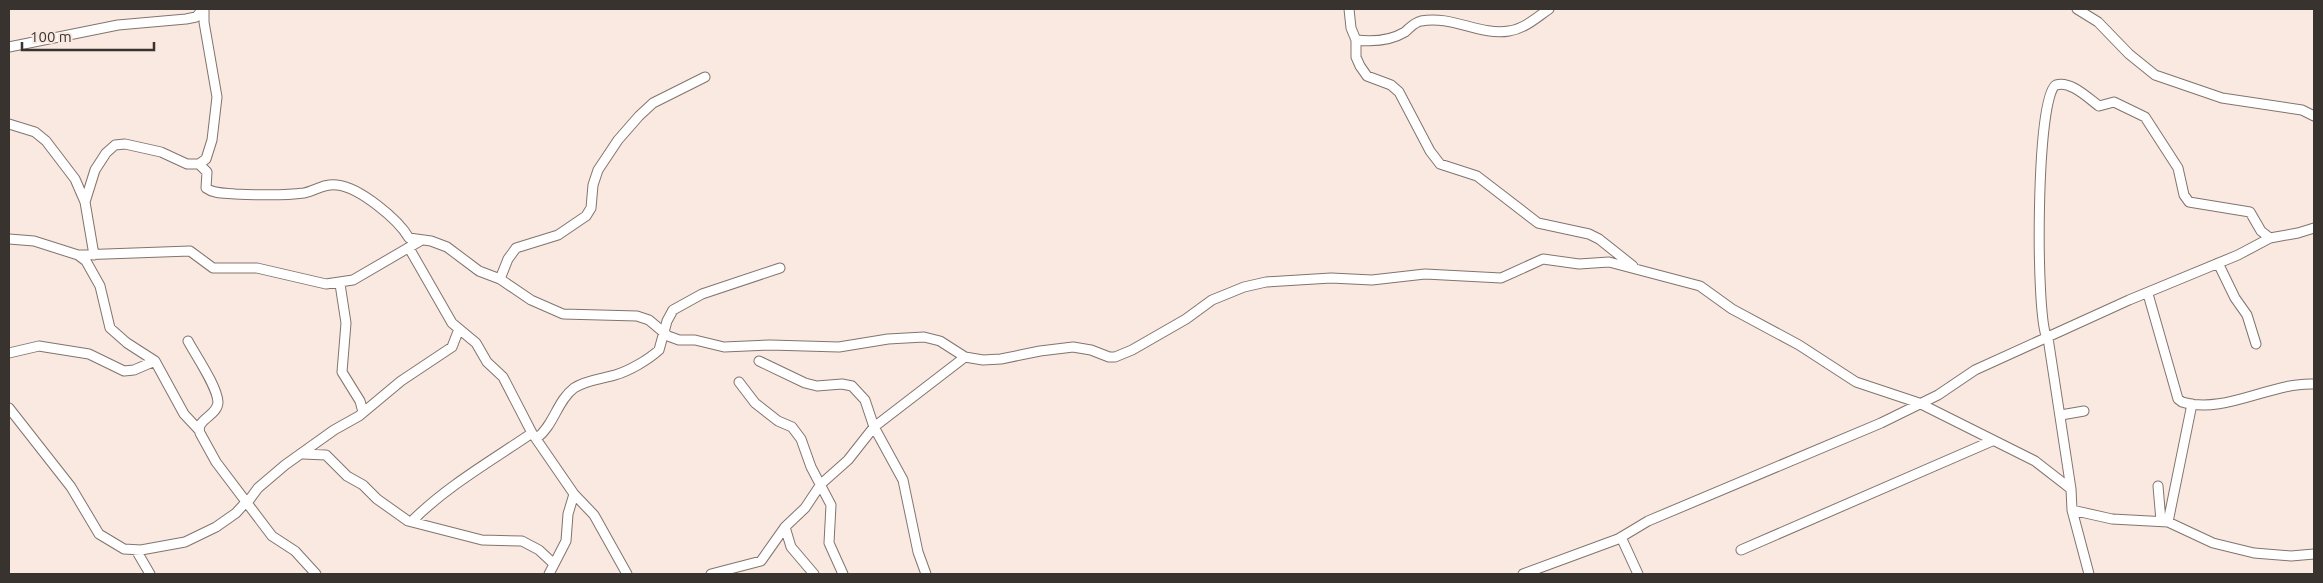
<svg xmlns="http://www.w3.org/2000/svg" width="2323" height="583" viewBox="0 0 2323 583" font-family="Ubuntu,sans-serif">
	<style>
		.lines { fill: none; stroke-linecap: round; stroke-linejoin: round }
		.street-casing { stroke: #82746d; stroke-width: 11 }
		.street { stroke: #fff; stroke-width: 9 }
	</style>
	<rect width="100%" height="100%" fill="#f9e9e1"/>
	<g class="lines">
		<!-- street casing -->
		<g class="street-casing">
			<path id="street" d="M1349,9l2,19 5,12v17l4,9 7,10 24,9 8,7 31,59 10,13 37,12 61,47 51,11 10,5 34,27
				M2077,9l21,13 31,32 26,21 67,23 80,12 12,6
				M1356,40c17,2 34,1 49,-8 5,-4 8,-9 16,-11 31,-6 59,15 88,10 15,-2 27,-13 40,-22
				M9,47l109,-22 68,-6 10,-2 7,-8
				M9,124l26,8 11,9 29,38 10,23 9,53
				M199,164l8,8 -1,16c8,6 19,5 29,6 22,1 47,2 69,-1 11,-2 20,-10 33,-8 22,2 61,34 72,53l22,3 16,6 32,24 21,8 31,21 32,14 74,2 12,4 19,16 11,4h16l29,7 46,-2 69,2 49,-8 36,-2 16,4 25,16 18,3 18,-1 39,-8 33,-4 18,3 18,7h6l17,-7 54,-31 26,-19 32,-13 22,-5 65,-4 41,2 53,-6 76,4 42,-19 36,5 30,-2 91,24 32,23 67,36 57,37 63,21 116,58 36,28
				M85,202l10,-32 11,-17 9,-8 10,-1 36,8 26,12h12l7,-5 6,-19 5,-43 -13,-75v-13
				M9,239l25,2 44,14 112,-4 23,17h44l69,16 27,-4 67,-39
				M409,248l43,75 24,20 11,19 16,15 29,56 42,61 20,21 33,59
				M78,255l8,6 14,25 10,42 17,15 28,18 29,53 14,15
				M2218,263l17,35 12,17 9,29
				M500,279l8,-20 8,-11 42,-13 28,-19 5,-8 2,-23 5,-15 20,-30 21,-24 14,-13 52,-26
				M340,284l6,39 -4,49 18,29 3,11
				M2148,294l30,105 4,3c42,13 89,-20 132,-18
				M2047,338c-12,-22 -11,-245 9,-253 14,-5 32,13 43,21l15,-4 31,15 33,51 6,27 5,7 61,10 11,19 9,7
				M2048,338l23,151 1,21 17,64
				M188,341c8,15 29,45 30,61 0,14 -23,17 -18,31l16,29 56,74 23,15 21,23
				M9,353l30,-7 6,1 44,7 35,17 10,-1 21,-9
				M759,361l46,22 12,3 25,-2 10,2 13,14 9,27 29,53 15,72 8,22
				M739,382l16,21 23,18 14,6 9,12 10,28 20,38 -2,38 14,31
				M9,408l62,79 28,47 25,15 17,1 44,-8 31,-15 20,-14 10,-11
				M2061,415l23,-4
				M537,438c17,-13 20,-37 37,-50 12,-8 27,-9 41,-13 14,-4 33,-15 44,-25l8,-29 6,-11 29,-16 78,-26
				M303,454l23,1 21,21 16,9 14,14 31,22 74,19 40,1 17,9 15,14
				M2158,486l3,35
				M247,503l11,-15 27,-23 49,-35 25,-14 42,-35 51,-34 7,-18
				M2072,510l40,9 56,3 45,21 41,10 37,3 23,-2
				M412,521c35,-35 79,-60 120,-88
				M2168,522l24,-118
				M785,527l6,20 23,27
				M1621,537l17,37
				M136,550l14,24
				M1741,550l251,-109
				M549,574l17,-33 2,-27 6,-20
				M711,574l50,-13 24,-34 20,-19 16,-24 27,-24 26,-33 91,-70
				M1523,574l95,-35 30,-18 233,-98 57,-28 37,-25 154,-70 109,-45 32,-17 28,-5 16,-5"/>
		</g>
		<!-- street -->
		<use href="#street" class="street"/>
	</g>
	<!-- border -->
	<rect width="2323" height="583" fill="none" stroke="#39332f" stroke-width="20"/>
	<!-- scale -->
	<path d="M22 42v8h132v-8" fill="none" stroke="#39332f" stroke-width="2.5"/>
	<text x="30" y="42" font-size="15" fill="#39332f" stroke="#f9e9e1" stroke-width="4" paint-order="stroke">100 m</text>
</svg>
